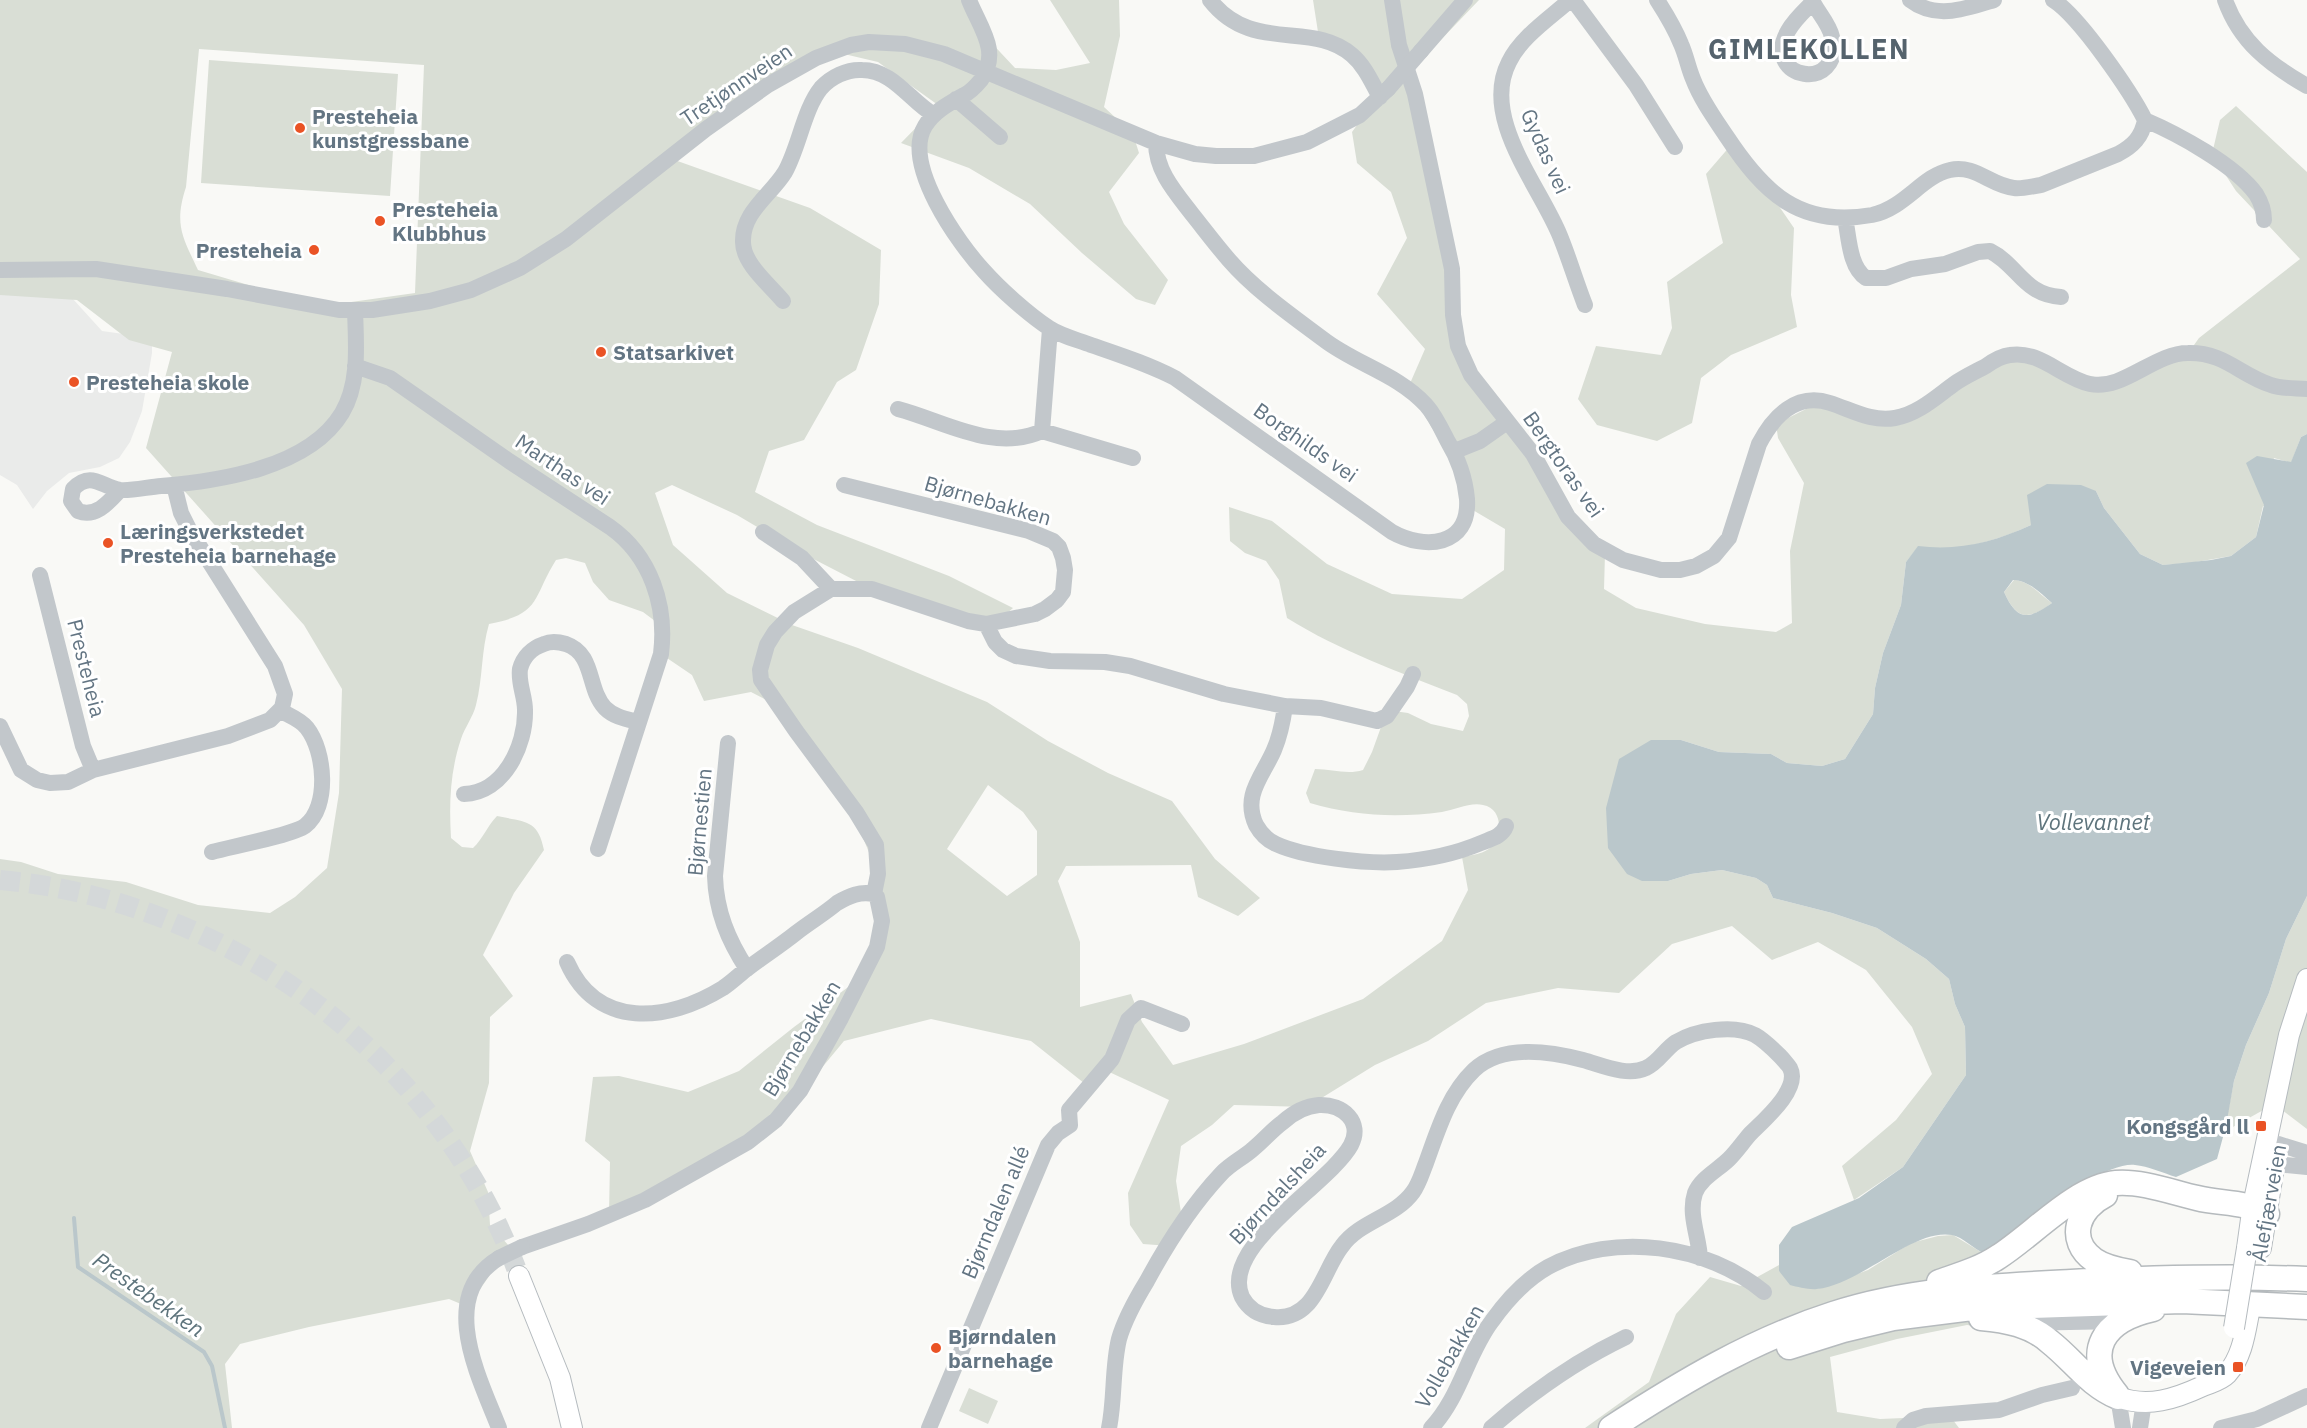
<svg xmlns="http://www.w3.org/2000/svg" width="2307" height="1428" viewBox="0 0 2307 1428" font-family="'IBM Plex Sans',sans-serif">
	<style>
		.built { fill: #eaebea }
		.green { fill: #d9ded5; fill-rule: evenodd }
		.water { fill: #bac7cb; fill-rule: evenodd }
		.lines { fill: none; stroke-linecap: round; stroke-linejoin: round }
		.stream { stroke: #bac7cb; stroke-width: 4 }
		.major-tunnel { stroke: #d4d8d9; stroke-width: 20; stroke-dasharray: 20 10; stroke-linecap: butt }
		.major-casing { stroke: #b5bbbf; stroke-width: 22 }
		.highway-casing { stroke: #b5babd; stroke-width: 27 }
		.minor { stroke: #c2c7cb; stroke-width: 16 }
		.major { stroke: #fff; stroke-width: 20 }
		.highway { stroke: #fff; stroke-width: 24 }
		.major-bridge-casing { stroke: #b5bbbf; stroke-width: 22; stroke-linecap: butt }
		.minor-bridge { stroke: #c2c7cb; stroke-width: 16 }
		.major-bridge { stroke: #fff; stroke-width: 20 }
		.poi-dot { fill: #ea5325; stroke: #fff; stroke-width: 2 }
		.labels { text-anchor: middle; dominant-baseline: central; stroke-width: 6; stroke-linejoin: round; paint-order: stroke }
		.street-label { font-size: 21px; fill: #637583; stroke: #fff }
		.poi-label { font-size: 21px; font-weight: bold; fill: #637583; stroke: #fff; text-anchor: start }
		.water-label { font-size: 22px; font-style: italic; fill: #5e747c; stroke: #fff }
		.district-label { font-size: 27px; font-weight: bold; letter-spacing: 1.5px; fill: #55636d; stroke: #fff }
	</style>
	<rect width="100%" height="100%" fill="#f9f9f6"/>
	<!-- built -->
	<path class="built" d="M0,293l72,5 30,33 50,7v15l-10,58 -12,31 -11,16 -19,9 -31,6 -22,18 -14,18 -16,-24 -17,-10z"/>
	<!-- green -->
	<path class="green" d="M0,0h966l20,37 29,31 41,2 34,-7 -40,-63h69l1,36 -16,71 29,27 6,19 -30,39 15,32 44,56 -13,25 -19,-6 -54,-46 -52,-49 -61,-36 -68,-25 37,-38 -60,-43 -51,-12 -158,108 141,50 71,42 -2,54 -23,66 -19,12 -33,58 -35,11 -14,41 62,33 132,51 64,32 -15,13 -70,-11 -68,-27 -62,-32 -61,-36 -65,-30 -17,8 18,52 54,48 65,32 66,23 129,54 61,39 60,32 64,28 43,58 45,39 -22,18 -40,-19 -7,-32 -125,1 -8,15 22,61v65l51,-13 11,28 31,43 71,-21 119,-45 79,-58 26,-51 -6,-33c10,-2 23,-3 30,-11 11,-12 10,-38 -9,-41 -13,-3 -28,5 -41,7 -45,6 -88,4 -132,-9l-4,-10 9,-24c17,0 32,6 48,1l9,-18 13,-36 9,-5 14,2 23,11 32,7 6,-15 -2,-12 -10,-9c-58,-23 -117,-44 -170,-77l-8,-38 -13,-19 -21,-8 -15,-12 -1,-34 43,14 55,43 65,30 70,5 42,-29 1,-41 -39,-23 2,-18 -60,-100 17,-39 -48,-55 30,-56 -16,-46 -34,-29 -5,-31 25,-34 -5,-21 -54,-45 -5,-32h166l-67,70 62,318 86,113 45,53 -1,35 32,19 69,16 71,8 16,-9 -2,-72 14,-68 -26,-45 -2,-14 44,-22 71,16 115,-60 63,16 55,6 65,-28 10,-14 101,-79 -64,-68 -24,-37 8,-34 16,-14 71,66v262l-6,3 -10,26 -17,-5 -9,48h-2l-7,31 -25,19 -41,7 -27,2 -23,-11 -36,-46 -8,-17c-59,31 -109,64 -178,56l-12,15 -5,43 -18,48 -8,35 -2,26 -28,45 -23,7 -35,-3 -16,-9 -52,-2 -38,-12h-30l-9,141h26l23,-7 31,-4 34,8 11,7 6,13 59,15 45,15 49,31 23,20 6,25 10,23 1,48 -63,92 -49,33 -12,-34 54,-46 36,-46 -20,-47 -46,-57 -48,-28 -46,18 -40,-34 -60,18 -53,49 -61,-5 -72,15 -58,38 -53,24 -68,42 -73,-2 -22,20 -31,21 -5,35 7,44 -13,21 -27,-2 -13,-19 -2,-32 41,-93 -64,-30 -16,17 -58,-46 -100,-22 -87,22 -29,35 -76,68 -130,70 1,-52 -25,-21 8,-64 26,-1 69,16 51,-21 55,-44 57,-42 23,-35 7,-68 -24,-59 -81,-118 -25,-13 -47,9 -12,-26 -28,-19 -9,-35 -12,-9 -34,-12 -16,-18 -8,-19 -19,-5 -10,2c-24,38 -14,54 -67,64 -8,27 -6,54 -13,81 -3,12 -11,22 -15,34 -11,33 -12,64 -10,99l11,9 11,1c10,-9 14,-22 24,-32 28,6 41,3 47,34l-30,43 -31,62 30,41 -23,21 -1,66 -19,68 18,41 2,33 21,23 -11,12 -32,47 -19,-8 -140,28 -69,17 -15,20 7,64h-232v-569l21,3 37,12 68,8 72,23 72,8 25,-16 32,-29 12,-75 3,-104 -38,-64 -158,-177 26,-96 -43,-12 -52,-40 -77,-5zM199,49l225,16 -9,228 -78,11 -72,-14 -67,-20c-16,-34 -24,-46 -12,-83zM988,785l35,27 14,19v44l-30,21 -60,-47z
		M209,60l189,14 -8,122 -189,-13z
		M1731,145l43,54 20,29 -3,67 6,32 -66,28 -30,23 -9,45 -35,18 -60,-16 -19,-26 18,-53 65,9 11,-27 -5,-46 56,-39 -17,-69z
		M2014,580c16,1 25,14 38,23 -23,17 -35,18 -48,-11z
		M2307,896v233l-33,-25 -50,28 10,-51 12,-36 23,-52 17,-54z
		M1953,1235l28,17 -17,12 30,65 -27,-4 -70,14 -67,18 7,55 43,7 70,-3 9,12h-374l64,-46 27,-68 34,-37 31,9 38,-21v6l38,18 51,-19 43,-27 27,-7z
		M969,1388l29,13 -10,23 -29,-13z"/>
	<!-- water -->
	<path class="water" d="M2307,434v462l-21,43 -17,54 -23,52 -12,36 -8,45 -9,33 -41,18c-13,-4 -28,-11 -41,-12 -35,-4 -120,66 -151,88 -11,-4 -21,-16 -32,-18 -39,-7 -92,50 -135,54 -8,1 -19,-2 -27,-4l-11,-14v-26l13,-18 67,-29 44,-31 63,-92 -1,-48 -10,-23 -6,-25 -23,-20 -49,-31 -45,-15 -59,-15 -6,-13 -11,-7 -34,-8 -31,4 -23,7h-26l-15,-7 -19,-26 -2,-40 13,-49 32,-19h30l38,12 52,2 16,9 35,3 23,-7 28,-45 2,-26 8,-35 18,-48 5,-43 12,-16c41,5 76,-4 113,-21l-4,-30 20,-11 34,1 15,6 8,17 36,46 23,11 48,-5 20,-4 25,-19 8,-32 -18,-42 11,-7 34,6 10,-25zM2013,580c17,1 27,13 39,23 -24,17 -35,18 -48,-11z"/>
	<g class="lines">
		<!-- stream -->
		<path class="stream" d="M74,1218l4,49 126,85 8,14 13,62"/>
		<!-- major-tunnel -->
		<path class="major-tunnel" d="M0,880c229,20 441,178 519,396"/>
		<!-- major casing -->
		<g class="major-casing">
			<path id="major" d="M2247,1248l6,-43 36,-170 18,-56
				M2261,1248l13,-81
				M519,1276l41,102 12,50
				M2118,1397c30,11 57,2 85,-11 9,-4 17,-5 24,-12 15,-17 18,-40 22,-61"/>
		</g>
		<!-- highway casing -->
		<g class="highway-casing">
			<path id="highway" d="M2105,1195c-27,13 -39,45 -11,65 10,7 24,10 36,12
				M1939,1282c20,-7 41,-13 59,-25 35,-22 77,-70 118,-74 26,-2 55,9 81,15 24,6 48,3 70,16
				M1981,1318c25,2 50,7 69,24 24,19 39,43 68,55
				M1789,1347l54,-17 50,-12 79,-10 210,-7 125,6
				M2117,1395c-36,-44 -13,-75 36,-86
				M1611,1428c71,-46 141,-88 222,-114 77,-25 157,-28 238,-32 79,-4 157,-6 236,-3"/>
		</g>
		<!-- minor -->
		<path class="minor" d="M969,0c11,28 32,51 12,80 -5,6 -10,12 -17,15 -14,8 -30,16 -39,31 -23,38 33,117 59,145 16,18 44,43 65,57 12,8 29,12 42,17 29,10 57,19 84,33l217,154c32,18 78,15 75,-33 -2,-22 -9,-41 -20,-59 -6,-12 -12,-25 -21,-35 -28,-31 -71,-41 -103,-66 -32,-24 -68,-49 -94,-79 -13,-15 -25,-31 -37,-46 -17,-22 -36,-43 -36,-71
			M1210,0c42,54 102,20 142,55 13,11 20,28 28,42
			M1392,0l7,45 16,49 37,175 1,46 5,31 13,29 62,79 35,63 26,27 29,16 38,10h19l16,-4 18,-10 15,-18 30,-94c14,-27 37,-52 71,-41 22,7 41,19 65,15 23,-4 41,-21 59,-34 10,-7 21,-12 32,-18 7,-5 15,-10 24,-11 30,-5 52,23 80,29 33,7 64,-31 98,-31 36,-1 52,22 83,32 11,4 24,3 36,4
			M1570,0c-20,18 -49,37 -61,62 -29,56 31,124 51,174 9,22 16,46 25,69
			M1573,0l63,85 39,62
			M1657,0c9,14 18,29 24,44 5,11 7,23 12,35 8,21 22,40 34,58 37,56 73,91 145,78 33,-7 50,-39 78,-45 25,-6 41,16 64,18 9,1 19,-2 27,-3l77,-31c15,-8 24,-17 27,-34 -14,-28 -66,-104 -92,-120
			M1812,0c5,12 17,23 20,37 12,57 -72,43 -44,-6 6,-11 16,-20 24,-28
			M1910,0c26,20 55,9 84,0
			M2225,0c15,42 45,65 82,86
			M1421,51l44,-51
			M956,99l44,38
			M2145,120c33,14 90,45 111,74 5,8 8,17 8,26
			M1845,218c4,18 4,49 21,60h20l25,-9 34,-5 33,-12 12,-1c28,14 34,44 71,46
			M0,270l96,-1 131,20 112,21h33l58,-9 41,-11 49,-22 46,-29 140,-110 62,-44 48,-27 35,-13 18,-3 36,2 39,10 212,89 39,11 21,2h38l53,-14 53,-27 28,-26
			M783,301c-13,-16 -40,-37 -40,-59 -1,-30 28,-47 42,-70 14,-25 19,-63 36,-84 10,-11 26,-19 41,-18 31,0 48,31 72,45
			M355,366l35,12 119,83 101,66c41,29 57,79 51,127l-63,195
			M898,409c46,12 96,44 144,22l8,-102
			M1042,431l91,27
			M1455,451l25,-10 27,-19
			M120,490c-11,12 -24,28 -42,21l-7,-10 2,-12c18,-19 29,-2 47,1 12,1 28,-3 41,-4 58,-5 148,-18 181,-73 18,-30 14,-69 13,-103
			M763,532l39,26 29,31
			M40,575l43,171 10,24
			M986,624l9,18 8,8 13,6 34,5 55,1 25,4 94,28 61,12 36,2 56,13 10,-5 20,-29 6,-13
			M1285,706c-2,15 -5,30 -11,44 -11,26 -32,45 -18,75 5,9 11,15 20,19 28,13 90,20 121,18 28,-2 58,-8 84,-19 9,-4 21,-6 25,-17
			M0,726l21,44 16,10 13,3 18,-1 25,-12 135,-34 42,-16 12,-12 3,-14 -10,-28 -85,-135 -9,-18 -7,-28
			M728,743l-13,133c1,35 13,64 32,93
			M464,794c40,-1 62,-49 61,-84 0,-14 -7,-27 -5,-41 3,-12 12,-21 24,-25 7,-3 15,-2 22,0 29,10 21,45 39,64 9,9 21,11 33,14
			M212,852c18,-5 81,-17 93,-26 25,-19 20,-75 2,-98 -6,-8 -17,-12 -26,-17
			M567,962c30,68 101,60 156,26 9,-6 17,-14 25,-20 16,-12 33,-23 48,-35 14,-11 28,-19 41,-30 12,-7 23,-12 37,-9
			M2307,1153l-29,-9 -14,9 11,11 32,3
			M522,1247l66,-23 57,-24 103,-58 28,-22 24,-29 41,-73 36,-71 5,-26 -5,-24 -3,-3 4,-20 -2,-29 -20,-33 -60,-81 -35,-51 -1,-10 7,-25 8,-13 19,-20 37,-23h41l96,32 18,3 49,-10 10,-5 12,-9 6,-8 2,-22 -2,-12 -4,-11 -6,-6 -24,-10 -185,-46
			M499,1258c-63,38 -19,121 0,170
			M2021,1323l99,-2
			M2118,1397l5,31
			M929,1428l119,-283 10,-12 12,-8 -1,-15 43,-51 16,-39 13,-12 41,16
			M1109,1428c6,-29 3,-60 10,-89 6,-21 17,-40 28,-58 21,-39 44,-75 74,-107 9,-10 22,-16 32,-25 10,-8 19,-19 30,-27 10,-9 23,-16 36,-17 24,-1 44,17 32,40 -22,40 -132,101 -109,152 7,13 18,19 32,20 42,4 48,-46 68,-71 18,-25 53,-29 71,-54 6,-8 9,-19 13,-29 12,-33 22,-68 48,-93 28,-26 75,-19 109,-10 19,5 44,17 63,8 12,-5 19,-19 30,-26 20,-12 58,-18 79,-7 9,5 17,13 25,21 1,1 9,10 10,12 11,21 -27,53 -40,66 -7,8 -13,17 -21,25 -11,11 -28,19 -34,34 -7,21 4,44 5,65
			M1431,1428c29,-30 36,-74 61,-107 15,-21 33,-41 56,-54 66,-36 159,-22 216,25
			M1491,1428c42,-37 85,-67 135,-91
			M1904,1428l9,-8 13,-4 73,-6 43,-15 30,-7
			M2140,1428l4,-26
			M2221,1428l36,-9 50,-23"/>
		<!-- major -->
		<use href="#major" class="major"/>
		<!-- highway -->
		<use href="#highway" class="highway"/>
		<!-- major-bridge casing -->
		<g class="major-bridge-casing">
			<path id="major-bridge" d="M2234,1328l13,-80"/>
		</g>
		<!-- minor-bridge -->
		<path class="minor-bridge" d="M1388,89l33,-38
			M499,1258l23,-11"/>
		<!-- major-bridge -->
		<use href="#major-bridge" class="major-bridge"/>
	</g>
	<!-- markers -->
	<g class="poi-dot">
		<circle cx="300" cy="128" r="6"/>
		<circle cx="380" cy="221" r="6"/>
		<circle cx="314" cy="250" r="6"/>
		<circle cx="601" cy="352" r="6"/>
		<circle cx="74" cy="382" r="6"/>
		<circle cx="108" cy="543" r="6"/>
		<rect x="2255" y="1120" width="12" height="12" rx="3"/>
		<circle cx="936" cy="1348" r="6"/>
		<rect x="2232" y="1361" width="12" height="12" rx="3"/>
	</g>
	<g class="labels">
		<!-- street labels -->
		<g class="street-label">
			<text transform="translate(736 84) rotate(-34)">Tretjønnveien</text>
			<text transform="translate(1546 151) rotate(66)">Gydas vei</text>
			<text transform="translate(1306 442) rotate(35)">Borghilds vei</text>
			<text transform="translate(1564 464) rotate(55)">Bergtoras vei</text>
			<text transform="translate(563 469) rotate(34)">Marthas vei</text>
			<text transform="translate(988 500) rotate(16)">Bjørnebakken</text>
			<text transform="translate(87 668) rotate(76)">Presteheia</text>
			<text transform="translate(699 822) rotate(-85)">Bjørnestien</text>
			<text transform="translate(801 1038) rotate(-59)">Bjørnebakken</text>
			<text transform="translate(1277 1193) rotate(-47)">Bjørndalsheia</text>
			<text transform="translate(2268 1203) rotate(-80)">Ålefjærveien</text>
			<text transform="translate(995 1212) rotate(-67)">Bjørndalen allé</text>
			<text transform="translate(1449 1356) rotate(-60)">Vollebakken</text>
		</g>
		<!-- poi labels -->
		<g class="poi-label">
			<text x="312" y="116">Presteheia<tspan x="312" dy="24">kunstgressbane</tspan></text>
			<text x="392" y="209">Presteheia<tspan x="392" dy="24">Klubbhus</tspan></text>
			<text x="302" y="250" text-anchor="end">Presteheia</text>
			<text x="613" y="352">Statsarkivet</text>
			<text x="86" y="382">Presteheia skole</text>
			<text x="120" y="531">Læringsverkstedet<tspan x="120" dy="24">Presteheia barnehage</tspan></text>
			<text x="2249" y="1126" text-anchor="end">Kongsgård ll</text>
			<text x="948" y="1336">Bjørndalen<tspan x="948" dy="24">barnehage</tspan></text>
			<text x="2226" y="1367" text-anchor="end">Vigeveien</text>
		</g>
		<!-- water labels -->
		<g class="water-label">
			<text x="2093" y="821">Vollevannet</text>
			<text transform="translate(149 1294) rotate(35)">Prestebekken</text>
		</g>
		<!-- district labels -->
		<g class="district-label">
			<text x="1809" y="48">GIMLEKOLLEN</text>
		</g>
	</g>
</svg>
